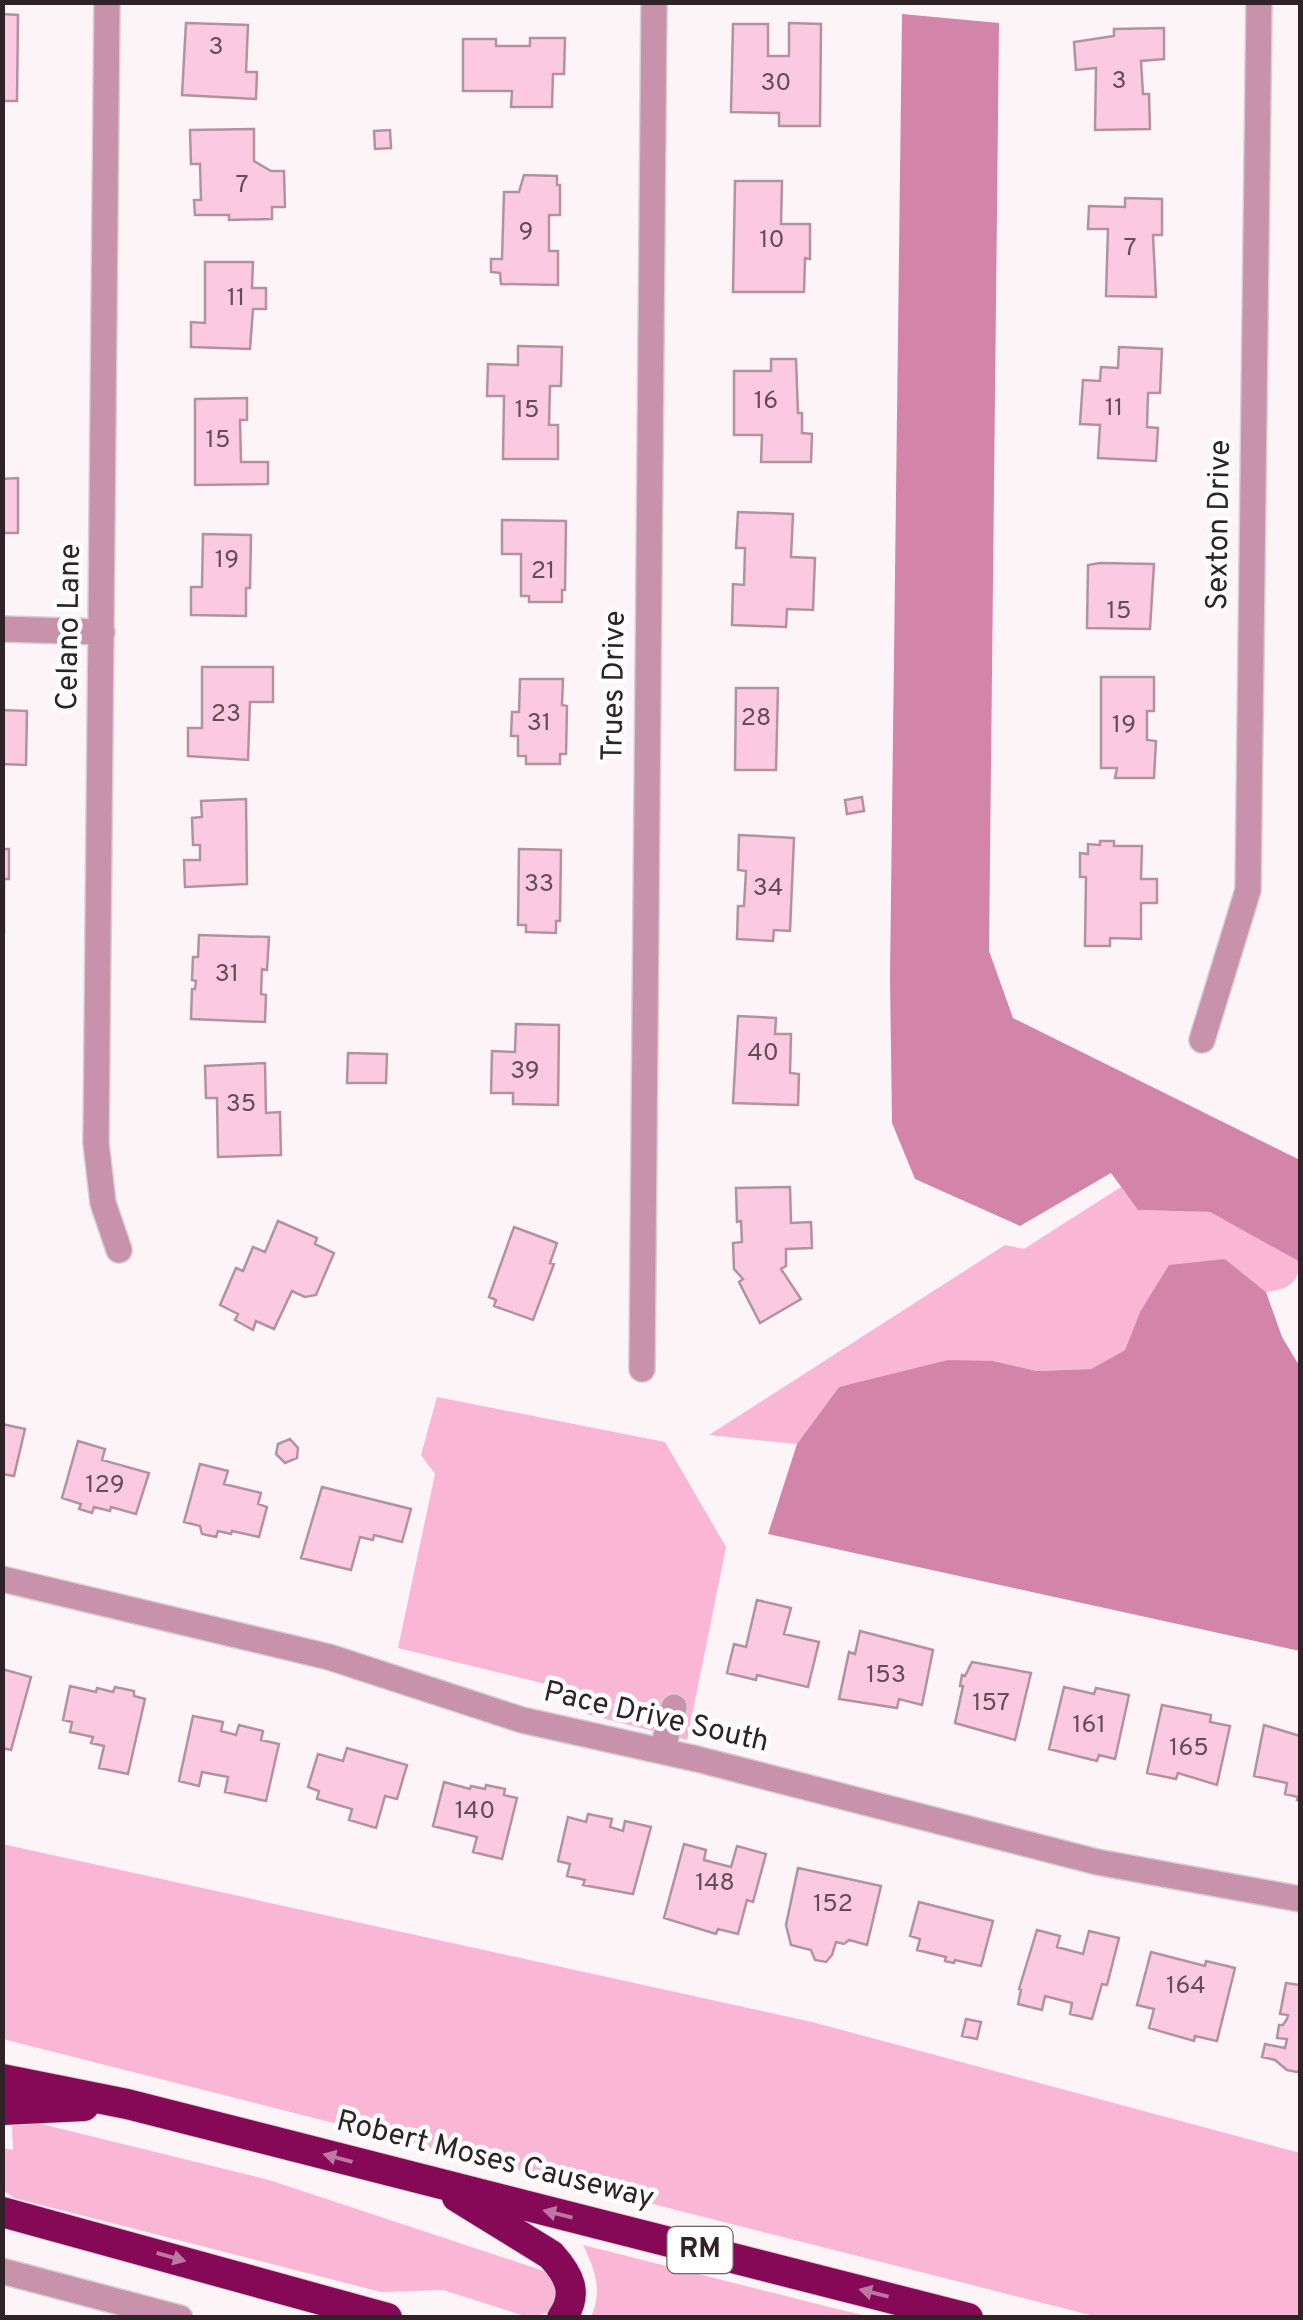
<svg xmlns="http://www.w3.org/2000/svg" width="1303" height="2320" viewBox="0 0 1303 2320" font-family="Overpass,sans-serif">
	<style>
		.green { fill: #fab6d5 }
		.water { fill: #d285a9 }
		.building { fill: #fccae0; stroke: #b392a0; stroke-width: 2.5 }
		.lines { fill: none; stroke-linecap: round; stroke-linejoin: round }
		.minor-casing { stroke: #d7ced2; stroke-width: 28 }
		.highway-casing { stroke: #d7ced2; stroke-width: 32 }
		.minor { stroke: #c992ab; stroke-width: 25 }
		.highway { stroke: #850956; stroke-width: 30 }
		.oneway { fill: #bc78a2 }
		.labels { text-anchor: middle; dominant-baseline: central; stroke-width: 9; stroke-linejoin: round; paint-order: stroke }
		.number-label { font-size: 25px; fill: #634d56 }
		.shield { fill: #fff; stroke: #6e6568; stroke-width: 2.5 }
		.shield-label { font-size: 28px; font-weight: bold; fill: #302328 }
		.street-label { font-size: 30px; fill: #302328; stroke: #fff }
	</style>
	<rect width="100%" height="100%" fill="#fcf4f7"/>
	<!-- green -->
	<path class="green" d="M1121,1187l18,23 71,2 90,50c-2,23 -13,27 -34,30l-41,-33 -85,53 -15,38 -34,19 -54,2 -44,-10 -154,26 -42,57 -88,-9 296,-190 19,4z
		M437,1397l228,45 61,105 -39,193 -124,-32 3,-19 -168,-41 37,-174 -14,-19z
		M2,1844l810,178 488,131v164h-202l-1095,-278z
		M21,2119l248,61 275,91 15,10 1,15 -8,15 -21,7 -88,-28 -62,2 -367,-94 -11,-8v-42l10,2 -1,-26z
		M583,2245l262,66 26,6h-280c12,-27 4,-47 -8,-72z"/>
	<!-- water -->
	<path class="water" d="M902,14l97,9 -10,928 24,67 287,142v102l-90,-50 -72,-2 -27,-37 -91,53 -105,-47 -23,-56 -2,-146z
		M1225,1259l41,33 16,45 18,30v284l-532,-117 29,-90 42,-57 109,-27 45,1 44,10 54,-2 34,-19 15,-38 29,-47z"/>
	<!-- building -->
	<path class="building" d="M2,14l16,1 -1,86h-15z
		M186,23l62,2 -2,47h11l-1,27 -74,-4z
		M789,23l32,1 -1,102h-41v-13l-48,-1 2,-88h35v32h21z
		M1164,28v31l-23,2 2,33h6l1,35 -55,1 1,-62 -20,2 -2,-28 40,-6v-7z
		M530,38h35l-1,36h-11l-1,33h-41l1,-16h-49v-52h33v7h34z
		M254,129v32l17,10h13l1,36h-13v12l-43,1v-5h-34l-1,-15h7l-1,-36h-9l-1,-34z
		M390,130l1,18 -16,1 -1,-18z
		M524,175l33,1v9h3v30h-11v36h9v34l-57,-1 -1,-11 -9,-1v-13h11l2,-67h15z
		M735,181h47l-1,43h29v35l-5,-1 -1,34h-71z
		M1125,198l37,1v36h-9l3,62 -50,-1 2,-67h-20l1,-23 36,1z
		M205,262h48l-1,26h14v21h-13l-3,40 -59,-2v-25l14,1z
		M518,346l44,1 -1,39h-11l-1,39h9v34h-55l1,-63h-17l1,-32 30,1z
		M1119,347l43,2 -2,44h-12l-1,34 11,1 -2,33 -58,-3 2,-33 -20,-1 3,-44 17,1 1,-14 17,1z
		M771,359h25l2,54h4v20l10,1 -1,28h-50l1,-27h-28v-64h37z
		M247,398v22h-7l1,42h27v22l-73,1v-86z
		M18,478v55h-16v-54z
		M738,512l55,2 -2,43 24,1 -2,52 -26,-1 -1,18 -54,-2 1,-41 11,1 1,-37h-9z
		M502,520l64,1 -1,69h-3v12h-33v-6h-8v-42h-19z
		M203,534l48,1 -1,53h-4v28l-55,-1v-28h11z
		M1100,563l54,1 -4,65 -63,-1 1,-63z
		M202,667h71v35h-23l-2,58 -60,-4v-28h14z
		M1101,677h53v34h-7v29l9,1 -2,37h-39l2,-10h-16z
		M520,679h43l-1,26 5,1 -1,48h-6v10h-34v-8h-8v-20h-7l1,-24h7z
		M736,688h42l-2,82h-41z
		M2,710l25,1 -1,54 -24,-1z
		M862,797l2,14 -17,3 -2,-14z
		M246,799l1,85 -62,3 -1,-27h16v-15h-7l-1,-27 10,-1 -1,-16z
		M739,835l55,3 -4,93 -16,-1 -1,11 -36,-2 1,-33h6l2,-35 -8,-1z
		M1100,841h14v5h28l-1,33h16v24h-16v36l-31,-1v8h-25l1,-69h-6v-24l8,1v-10l12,1z
		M2,849h7v30h-5v55z
		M519,849l42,1 -1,71h-4v12l-30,-1v-7h-8z
		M199,935l70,2 -2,33 -5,-1 -1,25 5,1 -1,27 -74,-3 1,-30h3l1,-8 -4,-1 1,-23h5z
		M738,1016l38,2 -1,16h16l-1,39 9,1 -1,31 -65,-2z
		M516,1024l43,1 -1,80 -45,-1v-11h-22l1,-42 23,1z
		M348,1053l39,1 -1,29h-39z
		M265,1063l1,50 14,-1 1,43 -63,2 -1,-59h-11l-1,-32z
		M790,1187l1,36 20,-1 1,26 -26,1v17l-5,3 20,30 -41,24 -21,-41 4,-3 -9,-10 -1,-26 9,-1 -1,-21 -4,1 -1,-34z
		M278,1221l39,17 -2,6 19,9 -18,42 -11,2 -13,-6 -18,38 -18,-8 -3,9 -18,-10 3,-6 -18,-9 16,-37 7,3 10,-24 12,5z
		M514,1227l43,16 -7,20 4,1 -21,56 -39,-14 2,-6 -7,-3z
		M2,1424l23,5 -11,47 -12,-2z
		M290,1439l8,9 -1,10 -12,5 -9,-9 2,-10z
		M78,1441l27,8 -3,11 47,13 -13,41 -25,-7 -1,4 -16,-4 -2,6 -13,-4 2,-5 -19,-6z
		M200,1464l28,7 -4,13 37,9 -3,11 9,3 -8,30 -27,-6 -1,3 -13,-3 -2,6 -14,-3 -2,-8 -16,-4z
		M322,1487l89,22 -9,33 -28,-7 -1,5 -13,-3 -9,33 -50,-12z
		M757,1600l34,8 -7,26 35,8 -11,45 -51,-12 -1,5 -29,-7 7,-29 12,3z
		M860,1631l73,19 -11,55 -23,-6 -2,9 -58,-9 10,-47 6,2z
		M972,1662l59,11 -16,67 -60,-17 8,-37h-3l2,-11 3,1z
		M2,1669l29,8 -20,73 -9,-2z
		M70,1686l26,6 1,-4 16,4 2,-5 19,4v5l11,3 -17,75 -29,-6 5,-22 -13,-3 2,-6 -23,-5 2,-10 -9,-2z
		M1064,1687l30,7 2,-6 33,7 -14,64 -16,-4 -2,6 -48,-12z
		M1162,1705l49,10 -1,7 20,4 -13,59 -39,-12 -2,6 -29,-6z
		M193,1716l30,6 -2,9 15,4 3,-10 24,6 -2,9 18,4 -13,57 -41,-9 3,-15 -26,-5 -3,14 -20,-5z
		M1264,1725l36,11v65l-3,-1 1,-3 -13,-3 2,-11 -33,-7z
		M347,1748l60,17 -10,34 -12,-3 -9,32 -27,-8 3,-11 -35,-10 2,-8 -11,-4 10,-33 25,7z
		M444,1782l26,7 1,-3 14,3 1,-4 19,4 -1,6 13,3 -15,61 -29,-7 4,-15 -44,-11z
		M588,1814l24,5 -2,8 13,4 2,-10 26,6 -18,67 -50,-9 2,-5 -18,-4 3,-12 -12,-3 10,-44 18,5z
		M684,1844l22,6 -2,10 27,7 6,-21 29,8 -13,48 -6,-2 -9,34 -20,-5 -2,5 -52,-16z
		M798,1868l83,18 -14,59 -18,-5 -5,4 -8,-2 -4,13 -6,7 -11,-2 -4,-10 -20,-5 -5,-20z
		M919,1902l74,19 -12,45 -26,-6 -1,3 -9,-2 1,-4 -29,-7 3,-11 -10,-3z
		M1037,1930l23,6 -3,11 26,7 6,-23 30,7 -12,47 -5,-1 -10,35 -22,-5 2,-11 -27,-7 -3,14 -24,-6 3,-14 -2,-1z
		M1151,1952l54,14 1,-5 29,7 -18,73 -22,-5 -1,5 -45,-13 5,-19 -17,-4z
		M1286,1983l14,2v85l-3,2 -10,-2 -12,-10 -13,-3 3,-13 20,4 2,-9 -10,-1 2,-13h4l4,-6 1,-4 -8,-1z
		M966,2019l15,3 -4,17 -15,-3z"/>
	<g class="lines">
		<!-- minor casing -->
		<g class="minor-casing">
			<path id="minor" d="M107,2l-11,1141 7,60 16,47
				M2,629l100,3
				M1202,1040l46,-150 11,-888
				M642,1369l12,-1367
				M2,1579l327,78 193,63 175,39 400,103 203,37
				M662,1751l12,-44
				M2,2271l178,47"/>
		</g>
		<!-- highway casing -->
		<g class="highway-casing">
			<path id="highway" d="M2,2079l125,25 841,214
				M2,2110l82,-4
				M457,2197l94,58c18,20 28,38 11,63
				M2,2212l385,106"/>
		</g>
		<!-- minor -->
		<use href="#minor" class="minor"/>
		<!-- highway -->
		<use href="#highway" class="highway"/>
	</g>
	<!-- one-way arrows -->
	<defs><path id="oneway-solid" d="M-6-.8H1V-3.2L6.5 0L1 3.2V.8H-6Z" transform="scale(2.5)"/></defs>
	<g class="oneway">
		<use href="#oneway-solid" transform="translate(338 2158) rotate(-165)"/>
		<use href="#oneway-solid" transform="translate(558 2214) rotate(-166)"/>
		<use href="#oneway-solid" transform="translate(171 2257) rotate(16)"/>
		<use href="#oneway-solid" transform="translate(874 2293) rotate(-166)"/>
	</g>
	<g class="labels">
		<!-- number labels -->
		<g class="number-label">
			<text x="216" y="48">3</text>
			<text x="1119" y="82">3</text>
			<text x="776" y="84">30</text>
			<text x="242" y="186">7</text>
			<text x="526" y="233">9</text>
			<text x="772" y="241">10</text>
			<text x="1130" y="249">7</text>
			<text x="236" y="299">11</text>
			<text x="766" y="402">16</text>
			<text x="1114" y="409">11</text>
			<text x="527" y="411">15</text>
			<text x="218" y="441">15</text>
			<text x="227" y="561">19</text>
			<text x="543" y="572">21</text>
			<text x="1119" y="612">15</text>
			<text x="226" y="715">23</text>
			<text x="756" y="719">28</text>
			<text x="539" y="724">31</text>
			<text x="1124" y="726">19</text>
			<text x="539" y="885">33</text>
			<text x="768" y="889">34</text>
			<text x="227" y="975">31</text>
			<text x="763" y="1054">40</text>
			<text x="525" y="1072">39</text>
			<text x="241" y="1105">35</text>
			<text x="105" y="1486">129</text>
			<text x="886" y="1676">153</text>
			<text x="991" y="1704">157</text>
			<text x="1089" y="1726">161</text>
			<text x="1189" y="1749">165</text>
			<text x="475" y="1812">140</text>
			<text x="715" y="1884">148</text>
			<text x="833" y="1905">152</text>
			<text x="1186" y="1987">164</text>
		</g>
		<!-- shield labels -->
		<rect class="shield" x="667.5" y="2227" width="65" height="46" rx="8"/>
		<g class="shield-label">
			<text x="700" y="2250">RM</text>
		</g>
		<!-- street labels -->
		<g class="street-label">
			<text transform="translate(1220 525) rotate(-89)">Sexton Drive</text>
			<text transform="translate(70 627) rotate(-89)">Celano Lane</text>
			<text transform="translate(615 686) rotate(-89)">Trues Drive</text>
			<text transform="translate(656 1718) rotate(13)">Pace Drive South</text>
			<text transform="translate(495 2161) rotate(14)">Robert Moses Causeway</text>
		</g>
	</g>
	<!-- border -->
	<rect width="1303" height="2320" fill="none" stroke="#302328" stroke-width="10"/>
</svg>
